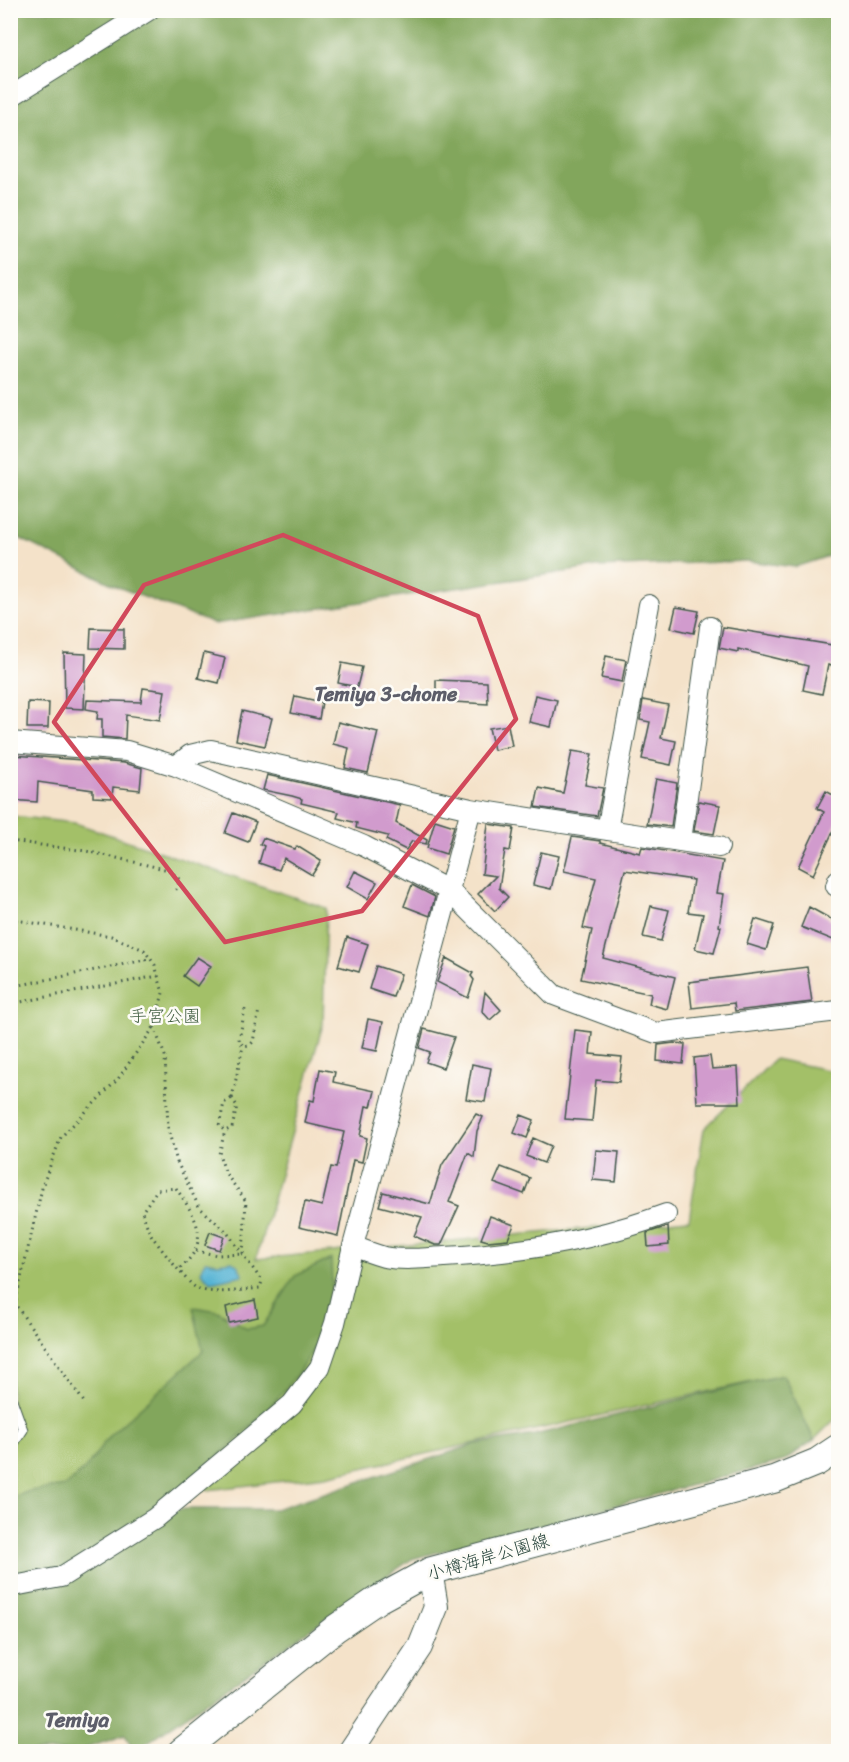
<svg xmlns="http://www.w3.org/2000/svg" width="849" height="1762" viewBox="0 0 849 1762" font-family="Sriracha,'Klee One',sans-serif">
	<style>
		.green { fill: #a3c067; stroke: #617e4e; stroke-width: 1.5 }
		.forest { fill: #82a65c; stroke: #507248; stroke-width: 1.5 }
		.water { fill: #56b4d4; stroke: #3a7884; stroke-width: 1.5 }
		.building { fill: #d19bcd }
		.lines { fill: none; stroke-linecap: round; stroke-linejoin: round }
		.service-casing { stroke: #3f564a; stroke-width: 11 }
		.minor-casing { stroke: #3f564a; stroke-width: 22 }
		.tertiary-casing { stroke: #3f564a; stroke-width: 26 }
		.secondary-casing { stroke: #3f564a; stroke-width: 29 }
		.path { stroke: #3f564a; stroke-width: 3; stroke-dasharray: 1.5 4.5; stroke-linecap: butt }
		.service { stroke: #fff; stroke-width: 9 }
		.minor { stroke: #fff; stroke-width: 20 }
		.tertiary { stroke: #fff; stroke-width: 24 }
		.secondary { stroke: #fff; stroke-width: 27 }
		.marked { fill: none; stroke: #d1495b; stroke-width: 4.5; stroke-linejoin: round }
		.labels { text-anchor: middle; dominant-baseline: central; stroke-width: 5; stroke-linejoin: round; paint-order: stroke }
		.park-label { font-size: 18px; fill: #405e41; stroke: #fdfcf7 }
		.street-label { font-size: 18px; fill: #1f3d34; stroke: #fdfcf7 }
		.neighbourhood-label { font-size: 20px; font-weight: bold; fill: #5d5e6a; stroke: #fdfcf7 }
		.quarter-label { font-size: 21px; font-weight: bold; fill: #5d5e6a; stroke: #fdfcf7 }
	</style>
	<rect width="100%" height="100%" fill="#fdfcf7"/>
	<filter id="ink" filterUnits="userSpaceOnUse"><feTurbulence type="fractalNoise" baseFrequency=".0167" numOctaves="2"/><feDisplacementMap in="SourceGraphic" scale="12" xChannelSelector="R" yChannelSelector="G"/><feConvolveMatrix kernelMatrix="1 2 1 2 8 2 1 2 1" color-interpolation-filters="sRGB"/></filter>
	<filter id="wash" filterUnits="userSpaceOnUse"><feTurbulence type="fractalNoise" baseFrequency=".008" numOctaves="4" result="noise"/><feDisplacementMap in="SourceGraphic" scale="24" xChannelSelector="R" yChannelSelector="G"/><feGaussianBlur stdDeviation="1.35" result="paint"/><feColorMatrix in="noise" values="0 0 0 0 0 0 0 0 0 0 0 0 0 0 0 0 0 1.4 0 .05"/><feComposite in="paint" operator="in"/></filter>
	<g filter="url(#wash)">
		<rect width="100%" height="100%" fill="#f4e2c9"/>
		<!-- green -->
		<path class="green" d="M11,816l64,7 251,85 -3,116 -67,235 433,-40 15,-90 71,-70 63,13v344l-24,24 -31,-65 -457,101 -144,17 -171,29z"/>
		<!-- forest -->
		<path class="forest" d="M10,11h828v542l-43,14 -48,-6 -149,6 -384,57 -96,-37 -107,-53z
			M331,1259c0,13 2,28 0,41 -11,80 -117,159 -175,209h119l201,-65 58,-9 249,-60 31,65 -30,21 -372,98 -277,192 -10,-16 -47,16 -67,1v-254l19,-7 36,-5 21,-19 22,-31 94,-85 -10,-44 25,4 29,18 16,-3 32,-50z"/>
		<!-- water -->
		<path class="water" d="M205,1261l13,2 14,-2 6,5 5,9 -32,7 -10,-10z"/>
		<g id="blocks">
			<!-- building -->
			<path class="building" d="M676,607l23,4 -5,22 -23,-5z
				M723,627l115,19 -2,21 -8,-2 -6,29 -19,-4 5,-24 -70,-17v3l-19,-4z
				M91,628l33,1v20l-34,-1z
				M64,653l22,1 -2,55 -19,-1z
				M204,653l21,5 -6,25 -21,-5z
				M606,656l20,4 -4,22 -21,-4z
				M342,663l20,4 -5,20 -19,-4z
				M436,680l51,2 1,22 -52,-3z
				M143,688l22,3 -5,29 -34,-5 -1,24 -23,-2v-18h-5l1,-8 -12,-2 1,-9 54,2z
				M535,695l22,5 -6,27 -22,-5z
				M295,696l27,6 -3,17 -28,-6z
				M643,700l25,5 -7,33 15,3 -5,24 -29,-6 8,-37 -10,-2z
				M28,702l21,1 -1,25h-21z
				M242,711l30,7 -7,28 -29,-6z
				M338,722l40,10 -10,41 -23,-5 4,-20 -16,-4z
				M508,725l4,21 -18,4 -5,-22z
				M572,751l20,3 -7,31 18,3 -6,28 -62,-9 4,-19 24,5z
				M13,755l111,8 18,5 -2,22 -27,-3 -1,11 -19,-1v-7l-55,-8 -1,20 -27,-2z
				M267,775l133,30 -4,18 31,17 -1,4 -14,-3 -6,9 -20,-10 2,-4 -32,-8 1,-5 -20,-5 2,-6 -38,-9 1,-4 -10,-3 -29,-6z
				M656,779l21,4 -6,44 -24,-3z
				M838,784v36l-25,55 -15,-8 26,-55 -7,-4 9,-17 7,4z
				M699,801l21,4 -6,29 -20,-3z
				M233,813l23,9 -8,20 -23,-9z
				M435,820l19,6 -8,28 -19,-6z
				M488,824l26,4 -4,23 -5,-1 -6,38 9,9 -13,14 -17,-17 18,-18 -14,-2z
				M572,837l28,4v2l40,10 2,-6 81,14 -6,32 7,1 -5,32 2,1 -7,26 -19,-4 8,-35 -15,-2 5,-32 -68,-10 -22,88 72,19 -8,32 -18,-5 2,-10 -70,-15 11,-49 -9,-2 13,-50 -32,-7z
				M263,838l32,11 2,-3 24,15 -9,14 -28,-17 -5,12 -20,-7 5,-17 -4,-2z
				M541,852l18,4 -8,33 -18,-4z
				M355,871l22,11 -9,17 -21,-12z
				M412,885l23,12 -5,19 -26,-10z
				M651,906l18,4 -8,31 -18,-4z
				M809,907l29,16v19l-37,-15z
				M755,919l19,6 -8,25 -19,-6z
				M347,937l21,7 -9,28 -21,-6z
				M197,957l14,9 -14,20 -14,-10z
				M446,958l27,15 -2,3 3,4 -6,18 -31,-16z
				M376,966l25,8 -8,23 -24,-8z
				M807,967l5,35 -77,9 -1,-8 -42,5 -3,-26z
				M485,992l16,18 -11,10 -8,-9z
				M368,1019l15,3 -6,29 -15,-3z
				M424,1029l30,8 -11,31 -17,-6 4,-10 -11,-4z
				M575,1030l17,2 -2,22 32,3 -3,25 -23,-2 -4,41 -27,-2z
				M674,1043l11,1 -2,20 -26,-3 1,-16z
				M710,1056l2,13 26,-2 2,36h-43l-3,-45z
				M472,1064l19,4 -6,34 -19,-3z
				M320,1069l15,3 -2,10 42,9 -4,16 -5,-1 -6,30 7,2 -5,24 -9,-2 -15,76 -39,-9 6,-25 17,4 9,-39 5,1 8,-36 -39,-9 5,-23 4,1z
				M476,1114l7,3 -6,14 -3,26 -6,-4 -19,49 10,4 -18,39h-6l-21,-9 8,-19 -43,-11 4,-14 47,12 12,-39z
				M521,1115l13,5 -7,18 -13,-5z
				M533,1138l18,8 -7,17 -18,-7z
				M596,1150l23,2 -3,30 -23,-2z
				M501,1167l29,11 -6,16 -30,-11z
				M490,1216l24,9 -6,14 -20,2 -7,-2z
				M668,1226l1,19 -21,2 -1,-14z
				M210,1232l14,5 -5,13 -14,-5z
				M255,1300l3,17 -29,6 -3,-16z"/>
		</g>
	</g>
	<g filter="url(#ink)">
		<use href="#blocks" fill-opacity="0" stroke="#3f564a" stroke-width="1.5"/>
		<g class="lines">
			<!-- service casing -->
			<g class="service-casing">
				<path id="service" d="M10,1394l13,36 -13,19"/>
			</g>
			<!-- minor casing -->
			<g class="minor-casing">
				<path id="minor" d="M10,97l139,-87
					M10,742l117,9 49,15 188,80 86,45 104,104 102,38 182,-22
					M176,766l14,-11 21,-5 260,59 248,38
					M607,830l42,-225
					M681,841l29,-214
					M838,880l-2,6 2,1
					M353,1246c10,4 21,8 31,11 20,4 40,1 60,0 75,-4 152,-17 222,-43
					M10,1584l9,1 42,-8 94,-59 137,-114 28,-37 15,-44 18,-77 118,-437"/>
			</g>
			<!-- tertiary casing -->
			<g class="tertiary-casing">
				<path id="tertiary" d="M350,1752l70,-105 16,-40 -6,-36"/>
			</g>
			<!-- secondary casing -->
			<g class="secondary-casing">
				<path id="secondary" d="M181,1752l155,-124 41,-28 53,-29 345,-92 42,-17 21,-14"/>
			</g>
			<!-- path -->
			<path class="path" d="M10,841l76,10 83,19 11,10 -6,14
				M10,919l101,17 33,14 11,15 8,28 -9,34 -36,52 -57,58 -18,47 -28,120
				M10,987l140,-28
				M10,1004l148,-28
				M245,1009l-6,31 4,6 7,-1 3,-3 6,-32
				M154,1027l11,29 3,73 9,33 22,45 27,24 36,50 -2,7c-17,2 -50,8 -65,-1 -9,-6 -39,-44 -45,-54 -3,-6 -5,-14 -8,-21l15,-22 19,-2c20,30 37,53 3,81
				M232,1098l5,8 -5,22 -7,3 -6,-5 5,-23z
				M232,1098l11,-52
				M196,1251l21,4 26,-1 3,-53 -20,-27 -7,-20 6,-23
				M10,1297l74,105"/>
			<!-- service -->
			<use href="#service" class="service"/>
			<!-- minor -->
			<use href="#minor" class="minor"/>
			<!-- tertiary -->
			<use href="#tertiary" class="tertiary"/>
			<!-- secondary -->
			<use href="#secondary" class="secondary"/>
		</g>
	</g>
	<!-- marked area -->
	<path class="marked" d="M283,535l195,81 38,103 -154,192 -137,31 -171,-220 90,-137z"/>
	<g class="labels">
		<!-- park labels -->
		<g class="park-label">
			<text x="165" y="1016">手宮公園</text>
		</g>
		<!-- street labels -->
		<g class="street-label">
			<text transform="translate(488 1557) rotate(-16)">小樽海岸公園線</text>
		</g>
		<!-- neighbourhood labels -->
		<g class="neighbourhood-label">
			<text x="386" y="694">Temiya 3-chome</text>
		</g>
		<!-- quarter labels -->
		<g class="quarter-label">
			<text x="77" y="1720">Temiya</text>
		</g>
	</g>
	<!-- margin -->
	<rect width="849" height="1762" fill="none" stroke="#fdfcf7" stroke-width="36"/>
</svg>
